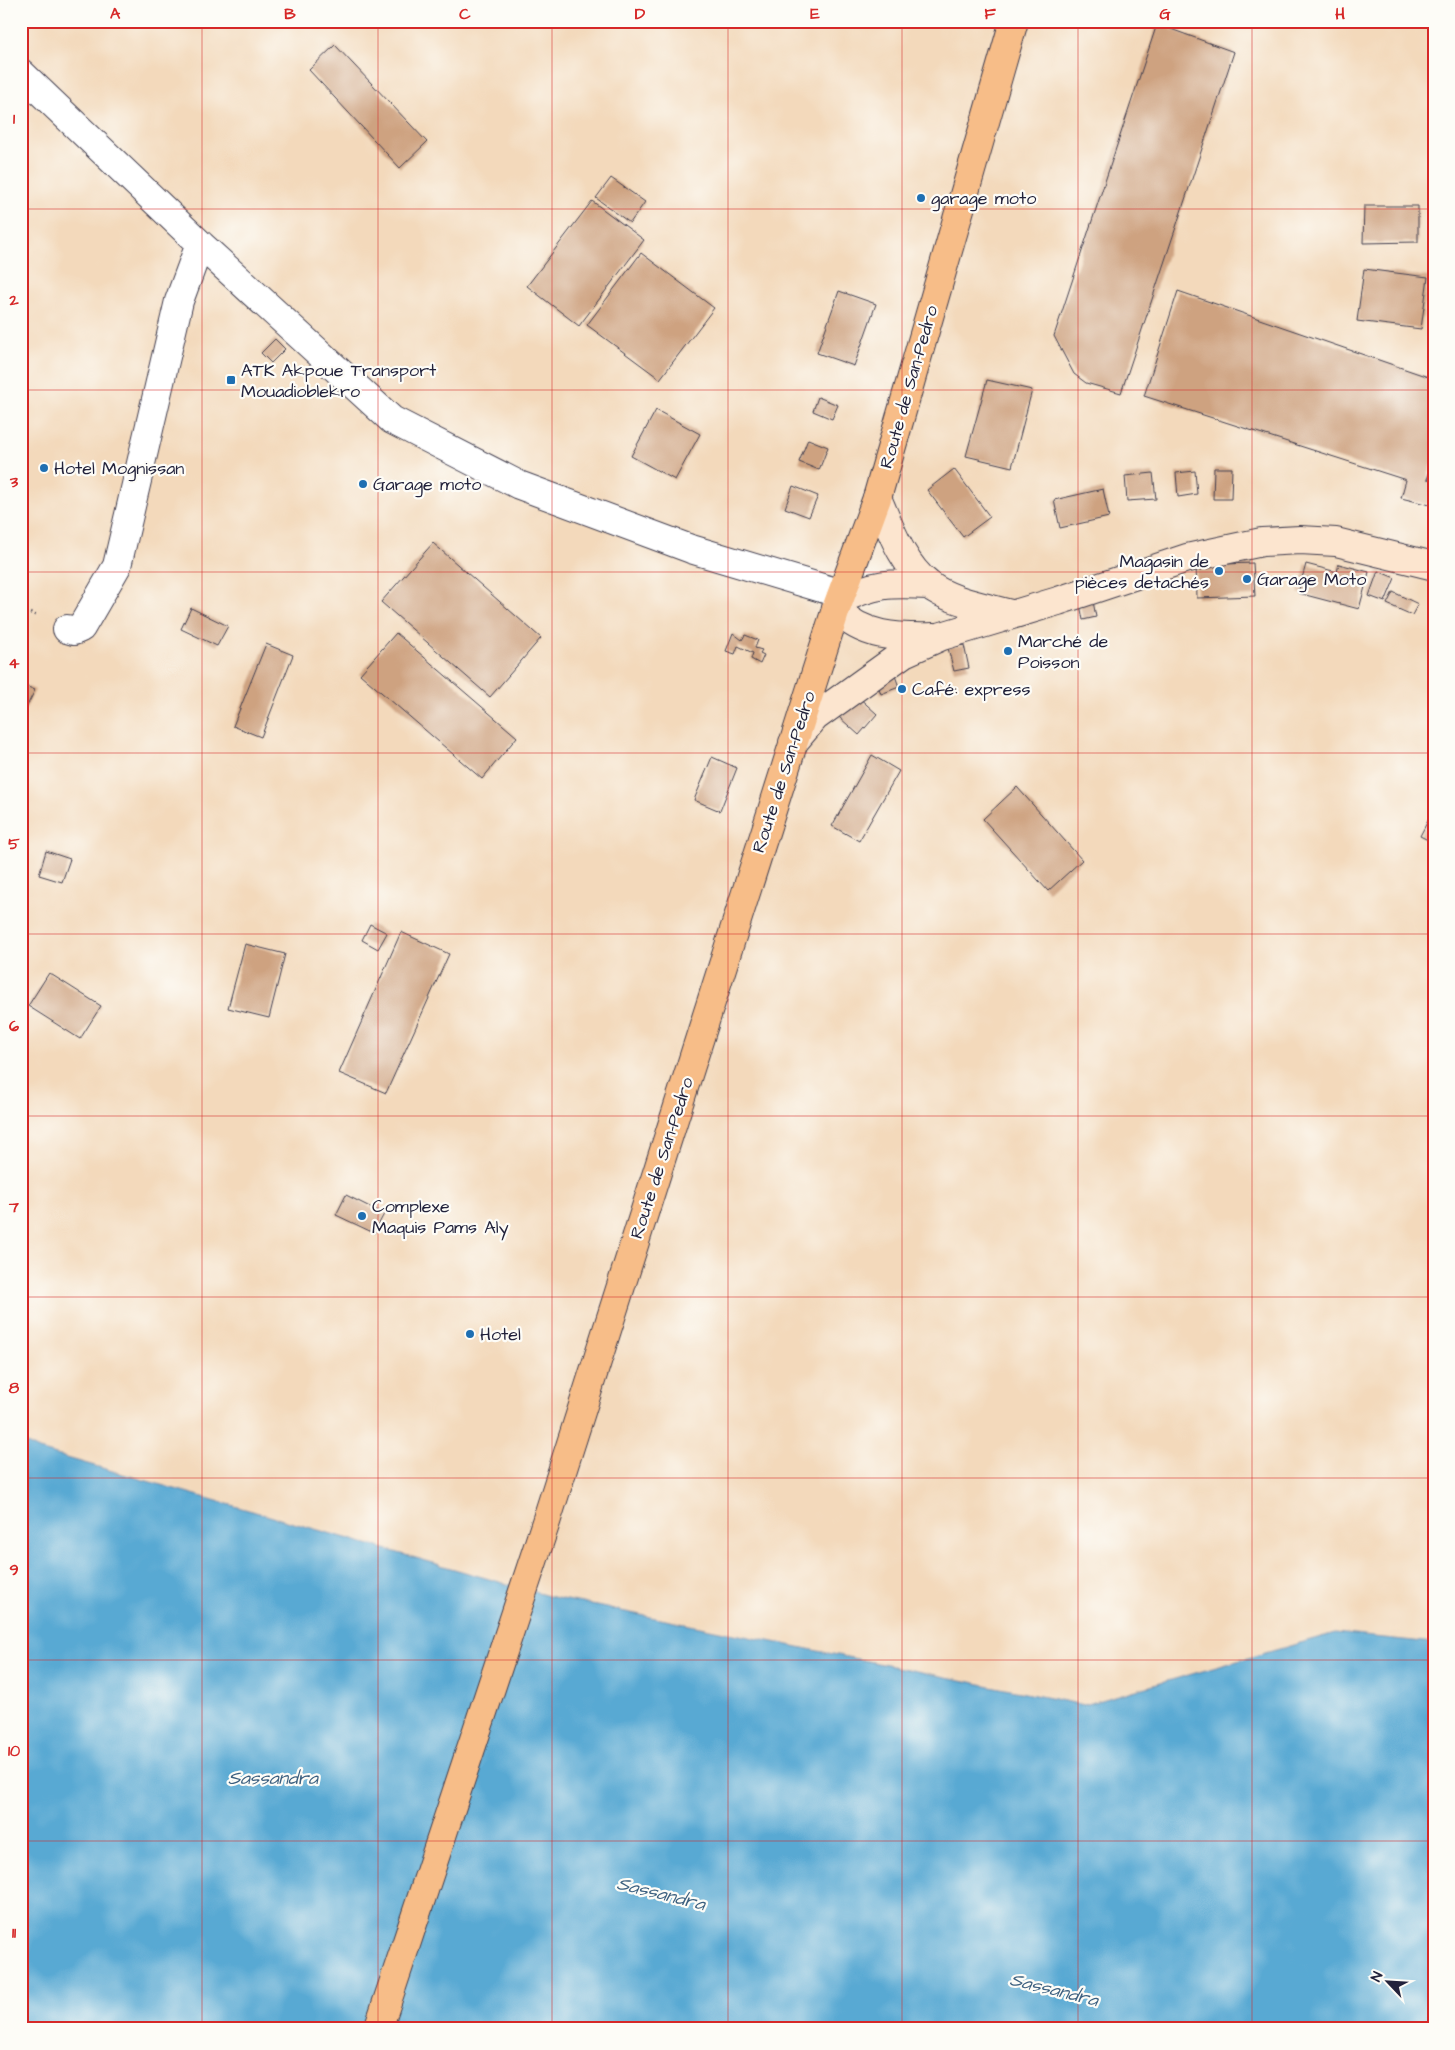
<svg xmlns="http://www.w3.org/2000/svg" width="1455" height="2050" viewBox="0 0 1455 2050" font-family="'Architects Daughter',sans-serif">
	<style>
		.water { fill: #59a9d3; stroke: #3e6687 }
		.building { fill: #cea280 }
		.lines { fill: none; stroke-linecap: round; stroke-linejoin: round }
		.street-casing { stroke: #413d4e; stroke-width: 30 }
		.secondary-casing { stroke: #413d4e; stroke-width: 30 }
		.primary-casing { stroke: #413d4e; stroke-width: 30 }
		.path { stroke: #413d4e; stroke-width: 3; stroke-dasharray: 1 4; stroke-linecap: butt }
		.street { stroke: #fff; stroke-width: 28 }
		.secondary { stroke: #fce5cf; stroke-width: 28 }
		.primary { stroke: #f7bd88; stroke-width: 28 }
		.grid { fill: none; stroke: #d62828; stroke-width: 1; stroke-opacity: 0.55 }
		.poi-dot { fill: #1f6fb2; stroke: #fdfcf7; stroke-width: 2 }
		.labels { text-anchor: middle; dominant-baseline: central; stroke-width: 4.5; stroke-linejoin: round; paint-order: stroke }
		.poi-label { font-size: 18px; fill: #22223b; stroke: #fdfcf7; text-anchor: start }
		.street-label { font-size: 18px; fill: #22223b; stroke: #fdfcf7 }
		.water-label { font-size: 19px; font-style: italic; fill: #3b5f7f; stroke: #fdfcf7 }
		.neatline { fill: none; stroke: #d62828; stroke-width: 2 }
		.grid-label { font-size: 16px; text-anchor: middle; font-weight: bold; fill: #d62828 }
	</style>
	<rect width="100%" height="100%" fill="#fdfcf7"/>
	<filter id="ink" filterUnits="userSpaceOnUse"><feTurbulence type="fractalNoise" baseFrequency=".02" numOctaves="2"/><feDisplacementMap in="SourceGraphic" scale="10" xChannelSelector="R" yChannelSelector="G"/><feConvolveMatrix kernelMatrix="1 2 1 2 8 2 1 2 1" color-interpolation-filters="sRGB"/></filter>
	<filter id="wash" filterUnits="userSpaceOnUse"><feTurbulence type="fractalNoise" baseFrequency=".0096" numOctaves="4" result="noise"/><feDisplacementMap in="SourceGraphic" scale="20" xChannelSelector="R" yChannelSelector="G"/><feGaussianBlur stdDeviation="1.12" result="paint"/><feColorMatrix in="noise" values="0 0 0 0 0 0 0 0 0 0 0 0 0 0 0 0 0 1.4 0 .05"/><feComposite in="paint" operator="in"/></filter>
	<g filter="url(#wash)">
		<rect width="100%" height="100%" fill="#f3d9bb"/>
		<!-- water -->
		<path class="water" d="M21,1441l18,9 513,147 532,108 251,-72 99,10v386h-1413z"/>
		<g id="blocks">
			<!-- building -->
			<path class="building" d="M1157,24l77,28 -113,341 -35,-10 -12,-9 -20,-38z
				M335,45l92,97 -27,26 -91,-98z
				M611,178l34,24 -15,21 -34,-25z
				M592,201l52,39 -65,86 -52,-40z
				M1364,206h54v36l-55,1z
				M641,253l73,55 -54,71 -73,-54z
				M1364,269l64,8 -7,52 -64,-8z
				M839,291l37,13 -22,62 -37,-13z
				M1178,291l256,88v81l-7,19 7,1v26l-33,-8 5,-18 -262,-84z
				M275,339l10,10 -14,14 -10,-10z
				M987,380l45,10 -20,77 -46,-11z
				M818,397l20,8 -6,14 -19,-8z
				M656,410l44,24 -25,46 -44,-24z
				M808,439l20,8 -9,23 -20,-8z
				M1214,468h18l-1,31h-18z
				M954,469l36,48 -27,20 -36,-47z
				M1195,471l2,23 -19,3 -2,-24z
				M1153,473l3,26 -29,2 -2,-25z
				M793,486l25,10 -9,21 -24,-9z
				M1103,489l6,28 -49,11 -6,-28z
				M433,543l108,95 -51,59 -109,-95z
				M1253,563l2,33 -58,2 -1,-33z
				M1306,564l31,8 2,-8 30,8 -10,37 -61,-16z
				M1378,571l17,7 -10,24 -16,-6z
				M1393,592l25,12 -6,11 -25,-11z
				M1092,596l4,21 -13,3 -4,-21z
				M191,608l37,18 -11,20 -36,-17z
				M396,633l121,104 -35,42 -122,-105z
				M733,633l9,7 3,-5 13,5 -3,8 7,2 -2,3 4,2 -4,9 -9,-5 2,-6 -15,-7 -3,8 -9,-3z
				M266,644l27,11 -32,82 -28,-11z
				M964,645l5,23 -15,3 -6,-23z
				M892,667l7,20 -18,7 -7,-21z
				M21,684l14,6 -14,28z
				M857,696l20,18 -18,21 -20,-18z
				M872,755l27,16 -40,70 -27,-15z
				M712,757l25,11 -17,43 -26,-11z
				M1017,787l65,73 -34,31 -65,-72z
				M1434,809v34l-14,-7z
				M46,851l24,8 -8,23 -23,-7z
				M370,924l17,9 -9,16 -16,-9z
				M401,932l48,22 -63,139 -47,-20z
				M245,944l40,10 -16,64 -41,-10z
				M49,973l52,33 -21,33 -52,-33z
				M346,1195l38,19 -10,19 -38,-18z"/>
		</g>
	</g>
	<g filter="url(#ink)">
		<use href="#blocks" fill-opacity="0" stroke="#413d4e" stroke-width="1"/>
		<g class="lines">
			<!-- street casing -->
			<g class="street-casing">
				<path id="street" d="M21,73l179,171 192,176 127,65 172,64 151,45
					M67,629l7,2 7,-3 36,-62 62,-265 21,-57"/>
			</g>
			<!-- secondary casing -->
			<g class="secondary-casing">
				<path id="secondary" d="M877,498c13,29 25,66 51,86 20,17 58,23 83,30
					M840,600c35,-17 50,-17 88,-15
					M836,609c26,28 62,29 98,28
					M793,743l22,-26 89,-64 38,-17 116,-35 129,-43 75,-16 38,-2 36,2 98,24"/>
			</g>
			<!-- primary casing -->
			<g class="primary-casing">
				<path id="primary" d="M378,2029l168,-507 290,-913 41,-111 137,-477"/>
			</g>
			<!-- path -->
			<path class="path" d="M21,609l16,7"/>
			<!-- street -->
			<use href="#street" class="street"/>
			<!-- secondary -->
			<use href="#secondary" class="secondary"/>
			<!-- primary -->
			<use href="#primary" class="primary"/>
		</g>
	</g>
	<!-- grid -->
	<path class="grid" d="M202,21v2008M378,21v2008M552,21v2008M728,21v2008M902,21v2008M1078,21v2008M1252,21v2008M21,209h1413M21,390h1413M21,572h1413M21,753h1413M21,934h1413M21,1116h1413M21,1297h1413M21,1478h1413M21,1660h1413M21,1841h1413"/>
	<!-- markers -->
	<g class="poi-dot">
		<circle cx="921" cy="198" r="5"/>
		<rect x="226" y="375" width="10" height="10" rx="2.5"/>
		<circle cx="44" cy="468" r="5"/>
		<circle cx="363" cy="484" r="5"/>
		<circle cx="1219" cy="571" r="5"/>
		<circle cx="1247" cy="579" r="5"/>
		<circle cx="1008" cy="651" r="5"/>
		<circle cx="902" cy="689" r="5"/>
		<circle cx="362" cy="1216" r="5"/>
		<circle cx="470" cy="1334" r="5"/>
	</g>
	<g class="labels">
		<!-- poi labels -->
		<g class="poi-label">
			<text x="931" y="198">garage moto</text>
			<text x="241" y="370">ATK Akpoue Transport<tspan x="241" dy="21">Mouadioblekro</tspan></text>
			<text x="54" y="468">Hotel Mognissan</text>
			<text x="373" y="484">Garage moto</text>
			<text x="1209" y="561" text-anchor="end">Magasin de<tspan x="1209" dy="21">pièces detachés</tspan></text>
			<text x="1257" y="579">Garage Moto</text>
			<text x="1018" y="641">Marché de<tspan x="1018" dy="21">Poisson</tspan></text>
			<text x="912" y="689">Café: express</text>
			<text x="372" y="1206">Complexe<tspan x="372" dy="21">Maquis Pams Aly</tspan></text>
			<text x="480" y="1334">Hotel</text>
		</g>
		<!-- street labels -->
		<g class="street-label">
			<text transform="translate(909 387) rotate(-74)">Route de San-Pedro</text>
			<text transform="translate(784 772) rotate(-72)">Route de San-Pedro</text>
			<text transform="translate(662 1158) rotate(-72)">Route de San-Pedro</text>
		</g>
		<!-- water labels -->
		<g class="water-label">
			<text x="273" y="1778">Sassandra</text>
			<text transform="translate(661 1894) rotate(14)">Sassandra</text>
			<text transform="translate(1054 1990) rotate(14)">Sassandra</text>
		</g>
	</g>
	<!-- margin -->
	<rect width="1455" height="2050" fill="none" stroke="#fdfcf7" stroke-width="55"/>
	<!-- north arrow -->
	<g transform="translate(1388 1982) rotate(295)" stroke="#fdfcf7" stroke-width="4" paint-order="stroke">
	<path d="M0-4L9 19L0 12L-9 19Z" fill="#22223b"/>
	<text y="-8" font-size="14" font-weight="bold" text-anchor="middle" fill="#22223b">N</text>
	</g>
	<rect x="28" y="28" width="1400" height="1994" class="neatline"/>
	<g class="grid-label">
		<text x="115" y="19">A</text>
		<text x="290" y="19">B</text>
		<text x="465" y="19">C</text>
		<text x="640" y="19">D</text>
		<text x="815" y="19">E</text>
		<text x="990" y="19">F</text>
		<text x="1165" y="19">G</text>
		<text x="1340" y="19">H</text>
		<text x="14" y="124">1</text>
		<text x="14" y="305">2</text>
		<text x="14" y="487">3</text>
		<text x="14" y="668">4</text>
		<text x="14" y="849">5</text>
		<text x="14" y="1031">6</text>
		<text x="14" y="1212">7</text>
		<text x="14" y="1393">8</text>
		<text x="14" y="1575">9</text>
		<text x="14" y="1756">10</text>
		<text x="14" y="1938">11</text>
	</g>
</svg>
